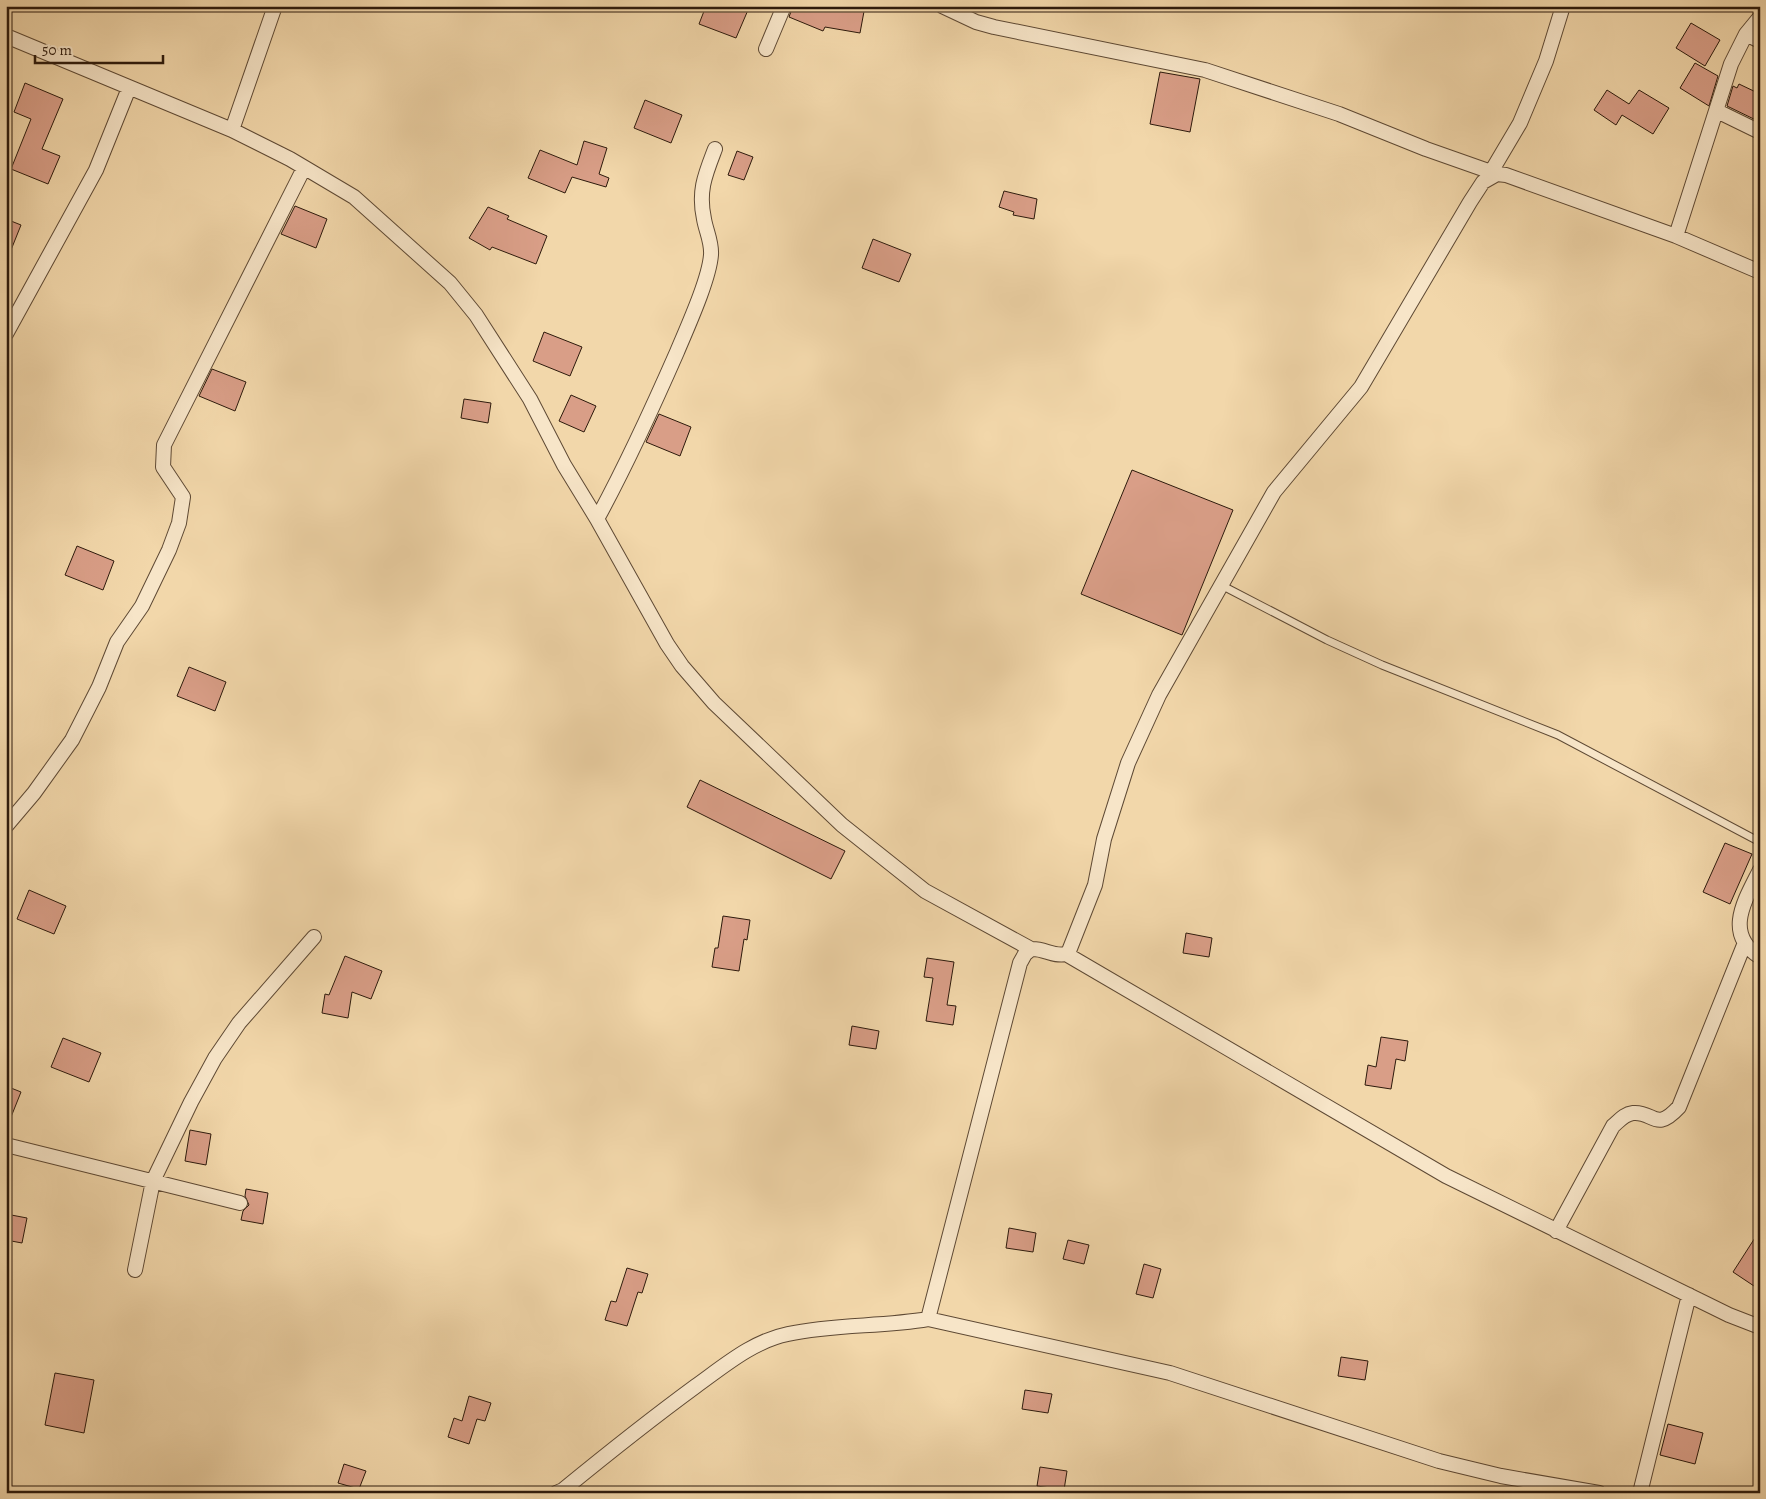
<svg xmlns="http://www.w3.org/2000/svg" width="1766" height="1499" viewBox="0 0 1766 1499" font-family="Alegreya,serif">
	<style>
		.building { fill: #d99e87; stroke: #2d1a0c }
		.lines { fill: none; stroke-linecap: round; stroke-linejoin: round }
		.lane-casing { stroke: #5e4934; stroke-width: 9 }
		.street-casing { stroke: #5e4934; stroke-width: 16 }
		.lane { stroke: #f7e5c8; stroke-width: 7 }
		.street { stroke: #f7e5c8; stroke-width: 14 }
	</style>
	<rect width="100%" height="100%" fill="#f2d7aa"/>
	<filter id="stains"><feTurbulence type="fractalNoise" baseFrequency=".004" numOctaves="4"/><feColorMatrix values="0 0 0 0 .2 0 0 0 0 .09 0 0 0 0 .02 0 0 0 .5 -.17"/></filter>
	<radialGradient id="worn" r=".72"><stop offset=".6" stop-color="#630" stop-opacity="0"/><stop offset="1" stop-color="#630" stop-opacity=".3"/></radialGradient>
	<!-- building -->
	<path class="building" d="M706,6h33l9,4 -12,28 -37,-14z
		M793,6h72l-5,27 -35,-6 -2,4 -34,-14z
		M1691,23l29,17 -15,26 -29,-18z
		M1695,63l23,13 -9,30 -29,-18z
		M1160,72l40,7 -10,53 -40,-8z
		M25,83l38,16 -21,50 18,7 -12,28 -37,-15 20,-50 -17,-7z
		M1739,84l21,10v28l-33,-16 6,-20 4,2z
		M1607,90l22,14 10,-14 30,18 -16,26 -31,-19 -6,10 -22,-15z
		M645,100l37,15 -11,28 -37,-15z
		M584,141l23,7 -8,26 10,4 -3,9 -34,-10 -7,16 -37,-15 12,-28 37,15z
		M737,151l16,6 -9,23 -16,-5z
		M1004,191l33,8 -3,20 -21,-4 1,-3 -15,-5z
		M295,206l32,13 -11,29 -35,-14z
		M488,207l21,9 -2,3 40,17 -11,28 -44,-17 -2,3 -21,-12z
		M6,219l15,6 -14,35h-1z
		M873,239l38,15 -12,28 -37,-14z
		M544,332l38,15 -12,29 -37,-15z
		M212,369l34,13 -11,29 -36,-15z
		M571,395l25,11 -12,26 -25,-11z
		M464,399l27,4 -3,20 -27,-5z
		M659,414l32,13 -11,29 -34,-14z
		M1132,470l101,40 -51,125 -101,-41z
		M77,546l37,15 -11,29 -38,-15z
		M189,667l37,15 -11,29 -38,-15z
		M700,780l145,71 -14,28 -144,-72z
		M1725,843l27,11 -22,50 -27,-12z
		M29,890l37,16 -12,28 -37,-15z
		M723,916l27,4 -3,20 -3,-1 -5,32 -27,-4 3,-19h3z
		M1186,933l26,5 -3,19 -26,-4z
		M345,956l37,15 -11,28 -19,-7 -4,26 -26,-5 3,-19 4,1z
		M927,958l27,4 -7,43 9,1 -3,19 -27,-4 7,-43 -9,-1z
		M852,1026l27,5 -3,18 -27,-4z
		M1381,1037l27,4 -3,20 -9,-2 -5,30 -26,-4 3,-20 8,2z
		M63,1038l38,15 -12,29 -38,-15z
		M6,1086l15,6 -14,35h-1z
		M190,1130l21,4 -5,31 -21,-4z
		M246,1189l22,4 -5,31 -22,-4 2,-9 6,-6 -4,-9z
		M6,1214l21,4 -5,25 -16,-3z
		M1009,1228l27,5 -3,19 -27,-4z
		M1760,1230v60l-27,-18z
		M1068,1240l21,5 -5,19 -21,-5z
		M1144,1264l17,5 -8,29 -17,-4z
		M627,1268l21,6 -6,19 -4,-1 -11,34 -22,-6 6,-19 5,1z
		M1341,1357l27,4 -3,19 -27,-4z
		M55,1373l39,7 -10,53 -39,-8z
		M1025,1390l27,4 -4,19 -26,-4z
		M469,1396l22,7 -6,18 -8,-2 -8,25 -21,-7 6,-19 8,3z
		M1668,1424l35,9 -8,31 -35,-9z
		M344,1464l22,7 -7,18 -21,-6z
		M1040,1467l27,4 -3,19 -27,-4z"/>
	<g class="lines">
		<!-- lane casing -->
		<g class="lane-casing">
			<path id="lane" d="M1221,585l106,55 55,25 176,70 202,107"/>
		</g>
		<!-- street casing -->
		<g class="street-casing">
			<path id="street" d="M942,6l34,16 18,5 211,43 134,44 87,35 71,25 9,1 170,61 84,36
				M1746,34l14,7
				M6,36l226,94 58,29 64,38 96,86 26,32 54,84 34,66 33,54
				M766,49l18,-43
				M1717,111l43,21
				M232,130l43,-124
				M715,149c-10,26 -17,42 -11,70 2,12 8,23 7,36 -2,25 -24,73 -34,97 -25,57 -50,112 -80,167l70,125 15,22 32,37 128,122 83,66 106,58
				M1491,172l29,-49 26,-62 17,-55
				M1676,236l55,-172 15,-30 14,-17
				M6,334l90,-164 33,-82
				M6,826l28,-33 38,-53 27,-53 18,-45 25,-36 27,-56 10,-27 4,-26 -20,-30 1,-22 140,-277
				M1760,870c-15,30 -37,64 0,87
				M1066,954l380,222 283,139 31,12
				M6,1145l234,58
				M1556,1231l57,-105c6,-5 11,-12 20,-13 21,-2 22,20 46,-6l65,-162
				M135,1270l18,-89 38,-79 24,-44 24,-35 75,-86
				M928,1319l242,54 269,88 62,15 98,17
				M556,1493l7,-3c44,-36 88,-71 133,-104 28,-20 57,-45 92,-52 46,-10 94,-7 140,-15l92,-356 5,-9 6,-5c13,-1 22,8 35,5l3,-3 26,-66 9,-46 24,-76 31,-68 115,-203 87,-105 109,-185 13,-20 14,-8
				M1640,1493l49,-198"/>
		</g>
		<!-- lane -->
		<use href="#lane" class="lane"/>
		<!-- street -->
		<use href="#street" class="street"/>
	</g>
	<!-- margin -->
	<rect width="1766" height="1499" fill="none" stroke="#f2d7aa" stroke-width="25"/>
	<rect x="8" y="8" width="1751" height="1484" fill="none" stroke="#2d1a0c" stroke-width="2.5"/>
	<rect x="12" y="12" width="1741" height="1474" fill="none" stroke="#2d1a0c"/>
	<!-- scale -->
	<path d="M35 55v8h128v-8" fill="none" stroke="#2d1a0c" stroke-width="2.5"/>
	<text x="42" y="55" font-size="15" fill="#2d1a0c" stroke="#f7e5c8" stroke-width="4" paint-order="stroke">50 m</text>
	<rect width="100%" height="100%" filter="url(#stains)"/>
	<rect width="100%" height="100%" fill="url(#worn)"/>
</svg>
